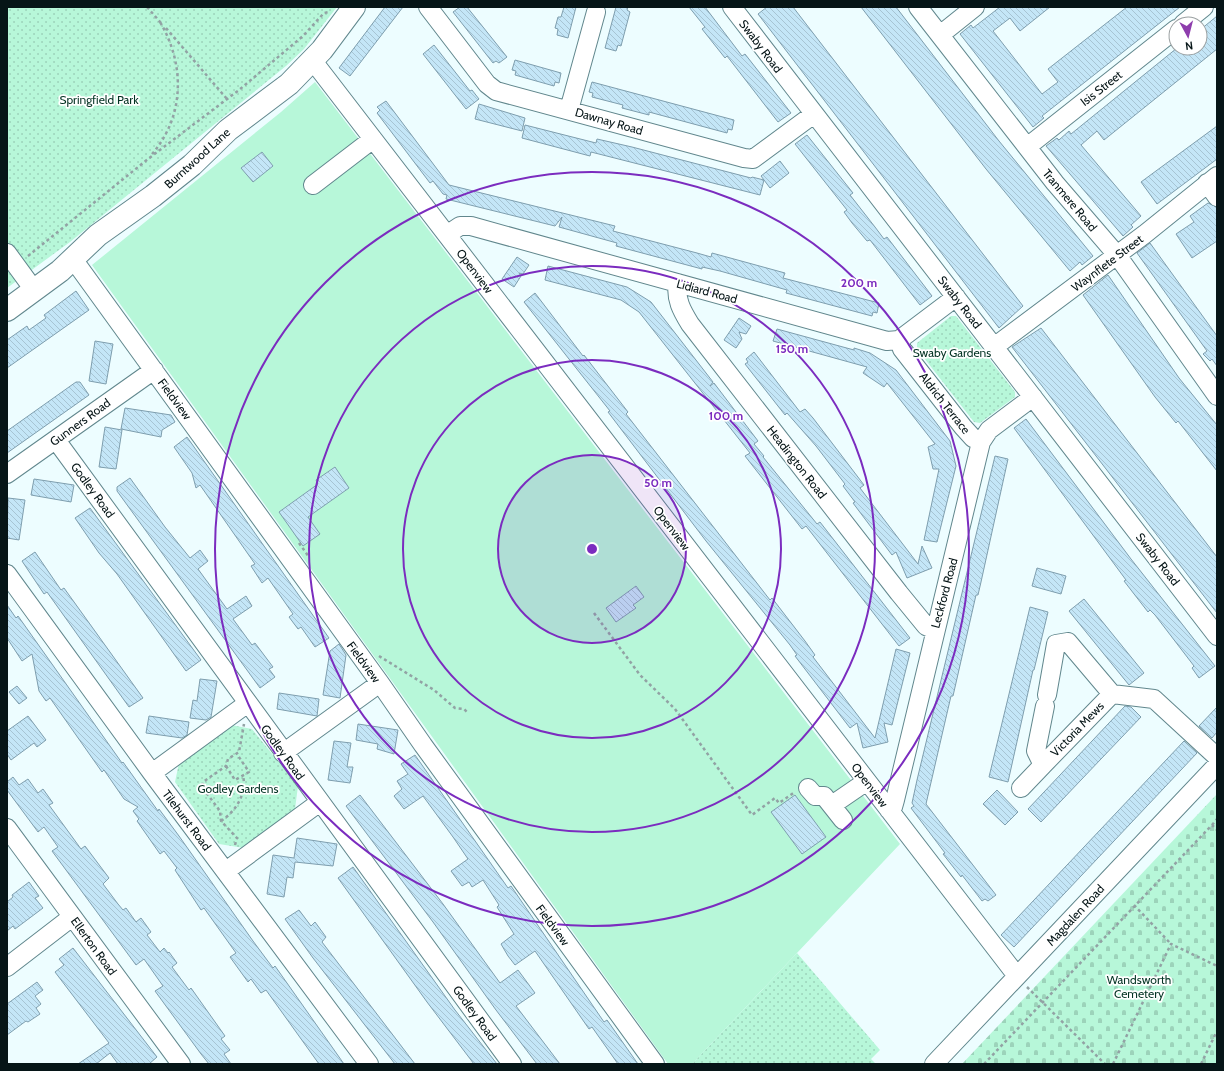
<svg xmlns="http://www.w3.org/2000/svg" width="1224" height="1071" viewBox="0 0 1224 1071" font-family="Cabin,sans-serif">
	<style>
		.green { fill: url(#green-dots) }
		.cemetery { fill: url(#cemetery-stones) }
		.pitch { fill: #b7f7d9 }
		.building { fill: url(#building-back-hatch); stroke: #7e9eae }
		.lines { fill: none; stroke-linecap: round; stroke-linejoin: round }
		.minor-casing { stroke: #61878d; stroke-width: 20 }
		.major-casing { stroke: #61878d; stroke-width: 24 }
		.path { stroke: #92a2a4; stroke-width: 2.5; stroke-dasharray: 3 3; stroke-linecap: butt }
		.minor { stroke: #fff; stroke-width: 18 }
		.major { stroke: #fff; stroke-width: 22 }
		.ring { fill: none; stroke: #7b2cbf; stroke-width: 2 }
		.labels { text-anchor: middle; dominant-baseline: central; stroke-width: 3.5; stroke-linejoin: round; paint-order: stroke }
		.street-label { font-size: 12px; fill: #061517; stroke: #fff }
		.park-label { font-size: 12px; fill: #033323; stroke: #fff }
		.centre { fill: #7b2cbf; stroke: #fff; stroke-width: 2 }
		.ring-label { font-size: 12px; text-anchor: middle; font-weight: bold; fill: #7b2cbf; stroke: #fff; stroke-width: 3.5; stroke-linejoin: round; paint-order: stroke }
	</style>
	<defs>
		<pattern id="green-dots" width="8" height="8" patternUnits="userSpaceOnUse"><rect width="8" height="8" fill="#b7f7d9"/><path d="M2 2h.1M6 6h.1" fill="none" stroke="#9cd3ba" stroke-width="1.8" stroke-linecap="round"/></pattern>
		<pattern id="cemetery-stones" width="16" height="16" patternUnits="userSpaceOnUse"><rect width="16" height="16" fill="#b7f7d9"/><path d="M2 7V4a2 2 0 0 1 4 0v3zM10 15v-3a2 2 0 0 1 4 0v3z" fill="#9cd3ba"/></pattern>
		<pattern id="building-back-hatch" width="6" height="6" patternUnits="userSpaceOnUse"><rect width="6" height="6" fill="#c4e6f7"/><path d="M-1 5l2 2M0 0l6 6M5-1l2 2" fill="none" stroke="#a7c4d3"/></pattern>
	</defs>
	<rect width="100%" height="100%" fill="#edfdff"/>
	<!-- green -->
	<path class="green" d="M7,7h330l-33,42 -18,17 -216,176 -63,46z
		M951,316h5l59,76v5l-35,26 -6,-1 -57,-73v-6z
		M231,725l21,4 46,57 -3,23 -51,39 -25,-4 -44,-62 4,-19z
		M797,953l83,97 -9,9 5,5h-184z"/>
	<!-- cemetery -->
	<path class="cemetery" d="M1217,794v270h-255z"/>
	<!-- pitch -->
	<path class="pitch" d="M315,82l585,762 -208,220h-24l-576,-799 189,-153z"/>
	<!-- building -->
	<path class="building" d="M385,7h18l-53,69 -11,-8z
		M460,7h7l40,50 -8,6 -3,-2 -3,2 -40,-51z
		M564,7h12l-8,31 -11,-3 1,-6 -3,-1 3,-11h3z
		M616,7h12l-1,3 3,2 -9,34 -3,-1 -2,6 -11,-3z
		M689,7h16l37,49 3,-2 46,59 -13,9 -51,-66 -2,2 -19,-24 -4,-5 3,-2z
		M767,7h26l230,299 -24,22 -241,-314z
		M861,7h35l103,134 94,115 -11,9 -2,-3 -10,9 -84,-102z
		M1000,7h50l-30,24 -10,-13 -17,13 49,63 16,-12 -10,-13 79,-62h53l-138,109 2,2 -11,9 -73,-93 11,-9 2,3z
		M1217,16v33l-113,91 -7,-9 -16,14 60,71 -10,9 2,2 -10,9 -77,-90 11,-8 2,2 10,-9 2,3 106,-86h23v-18z
		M434,45l36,46 2,-1 7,9 -13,10 -43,-55z
		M515,60l46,13 -2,10 -4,-1 -1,4 -39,-11 1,-4 -4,-1z
		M592,82l142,38 -2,10 -4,-1 -1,4 -78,-21v3l-27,-7 1,-3 -31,-8 1,-4 -4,-1z
		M386,101l63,84 154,38 12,3 -2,5 84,22 14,4 1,-4 73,20 -2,5 96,25 -2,10 -4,-1 -1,4 -86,-23 1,-3 -67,-19 -18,-4v2l-86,-23 1,-3 -58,-16 3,-10 -7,9 -109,-27 1,-4 -4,-1 -10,-13 -3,2 -53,-70 3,-3 -3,-3z
		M479,104l46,14 -3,13 -47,-12z
		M525,125l71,18 1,-4 35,8 119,31 1,-1 12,3 -4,15 -169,-43 -1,4 -68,-18z
		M1217,126v33l-60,45 -16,-22z
		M807,135l46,58 -3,2 25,32 9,12 3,-2 45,59 -12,9 -50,-65 -3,1 -15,-18 -8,-11 3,-2 -52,-66z
		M262,152l11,14 -20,16 -12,-14z
		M780,161l9,12 -19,15 -9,-12z
		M1208,203l9,4v34l-25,17 -16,-24 18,-12 -4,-6z
		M1150,243l67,93v30l-5,-7 -2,2 -7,-7 4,-3 -70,-98z
		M517,257l12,8 -6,9 -4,-1 2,3 -7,11 -12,-8z
		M548,266l79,21 24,15 62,80 -3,4 4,-3 44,58 -4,3 10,12 -1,1 54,67 3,-2 90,116 -11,8 -93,-120 -4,3 -57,-73 5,-3 -111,-141 -18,-12 -76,-20z
		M1108,275l71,103 38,47v46l-39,-50 -2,2 -21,-26 -72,-102z
		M76,291l13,19 -82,58v-28l20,-14 2,4 17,-12 -2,-3z
		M535,293l48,63 1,-1 44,57 -2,2 144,186 2,-2 33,43 10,14 -2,2 62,81 21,-89 14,4 -18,72 -8,-2 4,19 -25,6 -6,-25 -7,5 -55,-72 2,-1 -7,-10 -84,-104 -98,-129 2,-1 -86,-109z
		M739,318l12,8 -5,8 -7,-2 3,7 -6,9 -12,-8z
		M1041,328l176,229v56l-205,-266z
		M777,329l77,21v-2l16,5 26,17 54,71 6,25 -19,76 -13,-2 15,-71h-6l-5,-22 7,-3 -48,-61 -3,4 -21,-14 4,-6 -94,-26z
		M95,341l18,3 -7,40 -17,-3z
		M754,352l46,60 5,-3 8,9 51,67 -4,3 58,76 4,-18 10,22 -25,10 -11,-26 -4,3 -39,-52 2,-1 -12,-16 2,-2 -29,-38 -29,-33 -2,2 -40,-51 3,-2 -2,-3z
		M76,382h4l9,13 -82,58v-22z
		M125,408l46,7 4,7 -13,8 -1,7 -40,-8z
		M1026,419l105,140 84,107 -16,12 -7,-10 2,-2 -39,-51 -5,-5 -2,2 -24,-31 2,-1 -112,-152z
		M105,427l17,3 -6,39 -17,-2z
		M187,437l142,201 -14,9 -14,-20 -3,2 -9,-12 4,-3 -25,-36 -6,5 -11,-17 4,-2 -55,-79 -4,3 -4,-15 -18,-26z
		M995,456l13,3 -27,123 -3,13h-2l-23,101h-2l-25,108 70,91 -8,6 -3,-2 -3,2 -20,-26 -1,2 -18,-23 2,-1 -34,-45 3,-2 -2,-3 5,-23z
		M335,467l14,21 -41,29 12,17 -17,12 -24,-34 39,-28 -2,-4z
		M130,478l35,49 25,31 10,-8 8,11 -10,8 29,40 19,-13 6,10 -19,13 19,26 3,-2 18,24 -4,2 6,8 -15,11 -143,-197v-4z
		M34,479l40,6 -3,17 -40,-7z
		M8,498l17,2 -6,40 -12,-2z
		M90,508l111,152 -15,11 -69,-97 -18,-21 -24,-35z
		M35,552l26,38 3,-2 79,110 -14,9 -82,-115 -3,2 -22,-33z
		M1037,568l29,8 -5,18 -29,-8z
		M636,586l8,11 -11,8 3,3 -20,14 -10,-14z
		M1084,599l60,74 -15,12 -60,-74z
		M7,605l9,13 2,-2 104,147 1,-1 35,49 1,-2 20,27 74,105 20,27 2,-2 69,98h-25l-53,-74 -5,3 -10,-14 -3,3 -18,-25 6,-4 -32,-45 -3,2 -26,-40 2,-2 -13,-17 -4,3 -23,-33 2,-2 -6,-8 5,-4 -14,-8 -20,-29 -2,2 -52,-74 -4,3 -7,-10 -7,-37 -10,7 -15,-23z
		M1030,607l18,5 -14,58h-1l-25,112 -19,-5z
		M339,644l7,11 -6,43 -17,-3 7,-44z
		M200,679l17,2 -6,36 -5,3 -16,-2 3,-18 4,1z
		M17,686l10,12 -8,6 -10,-12z
		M279,693l40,6 -2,17 -40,-7z
		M1125,706l6,1 10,10 -100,105 -13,-13z
		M1217,707v25l-5,6 -13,-12z
		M28,716l18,24 -9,7 -3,-4 -23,17 -4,-6v-23z
		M149,716l40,6 -2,13 -5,3 -36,-5z
		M358,724l40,6 -4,24 -17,-5 1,-5 -22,-4z
		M334,741l17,2 -4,24h6l-3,16 -22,-3z
		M1184,741l13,12 -183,194 -13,-12z
		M415,755l93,133 3,-2 93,136 3,-2 31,44h-20l-26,-37 -3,2 -54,-78 -20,14 -7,-9 -7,-12 13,-10 -17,-27 2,-2 -16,-25 -11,7 -3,-5 -7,4 -11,-15 17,-12 -15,-22 -30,-41 -19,13 -10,-13 8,-7 -5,-8 11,-7 -7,-10z
		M13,777l6,8 9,-6 10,14 5,-4 10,14 -4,2 32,44 4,-3 24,32 -6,6 15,20 5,6 3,-2 10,14 5,-4 10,14 -4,3 13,17 4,-4 4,5 1,-1 8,11 -5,4 17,23 2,-2 34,48 -4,3 9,11 -6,4 7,10h-22l-8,-10 -46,-63 8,-5 -19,-27 -8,6 -84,-114 6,-4 -14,-20 -6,5 -31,-42v-8z
		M997,790l21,22 -13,13 -22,-21z
		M360,795l83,109 57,79 18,-13 17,23 -19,13 44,58h-23l-41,-54 -63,-88 -87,-116z
		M795,795l31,42 -24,17 -31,-42z
		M297,838l40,6 -4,22 -38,-4 -2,16 -6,-1 -3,20 -17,-3 6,-39 21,3z
		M353,867l102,143 42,54h-23l-47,-62 -89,-124z
		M29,882l10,14 -4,2 8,10 -28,21 -2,-3 -6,5v-29l6,-5 -1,-2z
		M299,910l12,16 4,-4 11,15 -4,5 93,122h-20l-82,-106 -28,-39z
		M73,948l84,109 -8,7h-31l-8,-11 -14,11h-18l31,-21 -54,-71 9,-7 -5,-6z
		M37,982l6,8 -8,6 6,8 -5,4 4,6 -12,8 -2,-1 -19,14v-31z"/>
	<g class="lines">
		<!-- minor casing -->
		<g class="minor-casing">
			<path id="minor" d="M428,7l59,77 9,7 248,67 9,1 61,-45
				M732,7l485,629
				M918,7l137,176 62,72 100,141
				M1183,24l21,-17
				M940,35l35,-28
				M313,61l704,915
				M569,110l27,-98
				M1027,147l149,-118
				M1207,183l10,14
				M313,185l60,-46
				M448,234l12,-8h11l416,115 12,-1 57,-43
				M7,253l27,37
				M73,259l307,424 43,62 232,319
				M678,283c-3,16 4,28 12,41l209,269 27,33 9,4
				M899,340l3,9 61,78 10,11 8,4
				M994,347l151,-113 72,-58
				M56,440l456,624
				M7,474l147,-104
				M7,574l145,199 217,291
				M1047,695l9,-51 12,-2 44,52
				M1045,706l-9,45 7,14 69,-71 42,5 63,58
				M283,753l97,-70
				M152,773l96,-70
				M808,788l7,8h9l19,24
				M1021,788l22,-23
				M832,805l35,-24
				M889,810l4,-3 2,-7 86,-358 8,-12 44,-33
				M7,828l174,236
				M226,871l94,-69
				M7,967l65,-50
				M934,1064l283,-299"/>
		</g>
		<!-- major casing -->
		<g class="major-casing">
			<path id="major" d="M7,310l53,-39 38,-36 55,-39 39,-31 36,-35 61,-46 33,-34 32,-43"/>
		</g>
		<!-- path -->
		<path class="path" d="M147,7l14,16
			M166,28l61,71
			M152,154c33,-38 33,-90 8,-132
			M28,256l120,-97 91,-69 64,-54 21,-23 5,-1
			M299,543l10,14
			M594,613l46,62 35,34 77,106 23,-17 4,5 16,-11
			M379,656l55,34 21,18 9,1 3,3
			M226,766l9,14 14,-8 -12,-18
			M221,821c15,-10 26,-27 22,-46
			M1212,825l5,-6
			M235,845l2,-7 -16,-17 -1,-10 -18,-24 1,-5 23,-16 2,-7 11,-7 5,-28
			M1134,905l37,39
			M1027,987l78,77
			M984,1064l228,-239 5,5
			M1113,1064l58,-120 46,22
			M1201,1064l16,-33"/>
		<!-- minor -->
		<use href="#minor" class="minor"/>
		<!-- major -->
		<use href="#major" class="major"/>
	</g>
	<!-- distance rings -->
	<circle cx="592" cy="549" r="94" fill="#7b2cbf" fill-opacity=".12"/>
	<g class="ring">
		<circle cx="592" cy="549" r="94"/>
		<circle cx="592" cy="549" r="189"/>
		<circle cx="592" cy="549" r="283"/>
		<circle cx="592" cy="549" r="377"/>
	</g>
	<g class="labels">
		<!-- street labels -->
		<g class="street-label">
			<text transform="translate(761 46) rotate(53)">Swaby Road</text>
			<text transform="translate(1101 88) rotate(-38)">Isis Street</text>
			<text transform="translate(609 121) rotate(16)">Dawnay Road</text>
			<text transform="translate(197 158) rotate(-42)">Burntwood Lane</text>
			<text transform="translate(1070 200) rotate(50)">Tranmere Road</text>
			<text transform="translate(1107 263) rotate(-37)">Waynflete Street</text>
			<text transform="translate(475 271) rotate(53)">Openview</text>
			<text transform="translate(707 291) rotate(15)">Lidiard Road</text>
			<text transform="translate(960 302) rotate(52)">Swaby Road</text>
			<text transform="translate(175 399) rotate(54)">Fieldview</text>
			<text transform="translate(945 403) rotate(52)">Aldrich Terrace</text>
			<text transform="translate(80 422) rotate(-36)">Gunners Road</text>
			<text transform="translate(797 462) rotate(52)">Headington Road</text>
			<text transform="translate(93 490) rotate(54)">Godley Road</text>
			<text transform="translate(672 528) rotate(53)">Openview</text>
			<text transform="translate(1158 559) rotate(52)">Swaby Road</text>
			<text transform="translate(944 593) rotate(-75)">Leckford Road</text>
			<text transform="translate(364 662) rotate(54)">Fieldview</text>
			<text transform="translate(1077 729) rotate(-46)">Victoria Mews</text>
			<text transform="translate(283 752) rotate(54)">Godley Road</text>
			<text transform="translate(870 785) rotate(53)">Openview</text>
			<text transform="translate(187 820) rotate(53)">Tilehurst Road</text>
			<text transform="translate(1075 915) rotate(-47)">Magdalen Road</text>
			<text transform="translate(553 925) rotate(54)">Fieldview</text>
			<text transform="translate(94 946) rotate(54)">Ellerton Road</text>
			<text transform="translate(475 1013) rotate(54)">Godley Road</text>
		</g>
		<!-- park labels -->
		<g class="park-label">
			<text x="99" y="99">Springfield Park</text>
			<text x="952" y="352">Swaby Gardens</text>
			<text x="238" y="788">Godley Gardens</text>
			<text x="1139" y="979">Wandsworth<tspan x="1139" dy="14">Cemetery</tspan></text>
		</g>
	</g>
	<circle cx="592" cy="549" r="6" class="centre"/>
	<g class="ring-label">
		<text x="859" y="287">200 m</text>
		<text x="792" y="353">150 m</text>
		<text x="726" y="420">100 m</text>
		<text x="658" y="487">50 m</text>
	</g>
	<!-- border -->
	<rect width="1224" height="1071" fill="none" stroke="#061517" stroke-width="16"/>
	<!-- north arrow -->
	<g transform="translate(1188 36) rotate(173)"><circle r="19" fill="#ffffff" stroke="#9ba1a2"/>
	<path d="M0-3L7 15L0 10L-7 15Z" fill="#8e3dad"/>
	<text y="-6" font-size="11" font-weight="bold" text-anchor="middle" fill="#061517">N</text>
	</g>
</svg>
